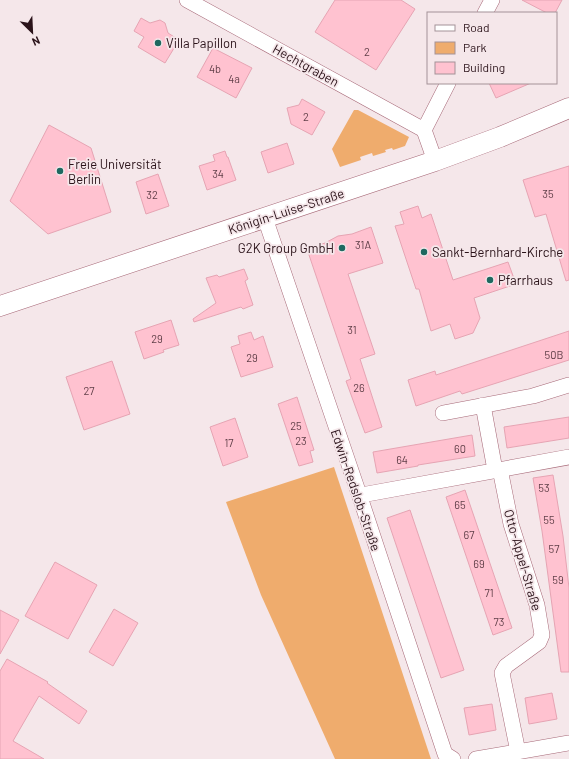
<svg xmlns="http://www.w3.org/2000/svg" width="569" height="759" viewBox="0 0 569 759" font-family="Barlow,sans-serif">
	<style>
		.green { fill: #efac6d }
		.building { fill: #ffc2d0; stroke: #e6a4b3 }
		.lines { fill: none; stroke-linecap: round; stroke-linejoin: round }
		.minor-casing { stroke: #a76978; stroke-width: 16 }
		.major-casing { stroke: #a76978; stroke-width: 21 }
		.minor { stroke: #fff; stroke-width: 15 }
		.major { stroke: #fff; stroke-width: 20 }
		.poi-dot { fill: #1f6860; stroke: #f5e7ea; stroke-width: 1.5 }
		.labels { text-anchor: middle; dominant-baseline: central; stroke-width: 3.5; stroke-linejoin: round; paint-order: stroke }
		.number-label { font-size: 11px; fill: #603f48 }
		.poi-label { font-size: 13px; fill: #2b131a; stroke: #f5e7ea; text-anchor: start }
		.street-label { font-size: 13px; fill: #2b131a; stroke: #f5e7ea }
	</style>
	<rect width="100%" height="100%" fill="#f5e7ea"/>
	<!-- green -->
	<path class="green" d="M354,110h4l51,27 -4,9 -12,4 -1,-2 -7,2 1,2 -13,4 -1,-3 -12,4 1,3 -21,7 -8,-18z
		M334,467l97,292h-96l-74,-164 -35,-93z"/>
	<!-- building -->
	<path class="building" d="M335,0h66l14,9 -39,61 -61,-38z
		M522,0h40l-7,13h-8z
		M141,18l9,5 10,-3 5,3 3,10 11,7 -14,23 -27,-16 6,-10 -10,-6z
		M213,48l39,20 -16,30 -39,-21z
		M489,83h42l-35,15z
		M302,99l23,13 -13,23 -21,-11 -4,-16 12,-3z
		M49,125l42,23 20,64 -63,22 -38,-33z
		M287,143l7,21 -26,9 -7,-21z
		M225,151l2,6h1l8,23 -29,10 -8,-24 16,-5 -2,-6z
		M569,166v114l-3,1 -20,-67 -11,3 -12,-37z
		M158,174l11,32 -23,8 -10,-32z
		M418,206l4,12 9,-4 22,66 55,-18 8,22 -42,14 6,20 -7,15 -18,6 -5,-15 -19,7 -12,-42h-3l-21,-63 9,-2 -4,-12z
		M371,227l12,36 -35,11 27,80 -15,5 22,68 -17,6 -19,-52 5,-2 -44,-130 18,-6 13,-7 14,-2z
		M244,269l4,10 -3,2 8,24 -10,4 -2,-2 -47,15 -1,-3 23,-16 -10,-25 11,-3 2,2z
		M171,320l8,25 -16,5 1,2 -20,7 -9,-27z
		M569,331v29l-107,34 -2,-3 -44,15 -8,-26 27,-9 1,4z
		M251,332l3,8 9,-4 10,31 -32,10 -10,-30 9,-3 -2,-8z
		M112,361l18,53 -46,16 -18,-53z
		M297,397l17,53 -4,1 3,11 -14,4 -21,-62z
		M569,417v21l-62,10 -3,-21z
		M235,418l13,39 -25,9 -13,-39z
		M472,435l3,21 -57,9v1l-41,7 -4,-21z
		M553,475l10,61 6,52v84h-8l-19,-141 -9,-53z
		M465,490l47,138 -19,7 -47,-138z
		M410,510l54,160 -23,8 -54,-160z
		M55,562l42,23 -29,54 -43,-23z
		M114,609l24,14 -25,43 -24,-14z
		M0,610l19,10 -19,34z
		M7,659l41,23 -1,1 40,28 -8,13 -40,-28 -26,45 31,18h-44v-88z
		M552,693l5,26 -28,5 -4,-26z
		M492,704l4,26 -27,5 -5,-27z"/>
	<g class="lines">
		<!-- minor casing -->
		<g class="minor-casing">
			<path id="minor" d="M187,0l237,130
				M485,13l7,-13
				M435,161l-11,-31 24,-47
				M265,218l95,279 85,257 8,5
				M483,405l12,65
				M443,413l90,-17 36,-11
				M500,469l11,55 26,81 5,30 -3,7 -33,24 -4,7 16,79
				M360,497l7,-3 202,-37
				M476,759l93,-16"/>
		</g>
		<!-- major casing -->
		<g class="major-casing">
			<path id="major" d="M0,306l435,-145 65,-24 69,-29"/>
		</g>
		<!-- minor -->
		<use href="#minor" class="minor"/>
		<!-- major -->
		<use href="#major" class="major"/>
	</g>
	<!-- markers -->
	<g class="poi-dot">
		<circle cx="158" cy="43" r="4"/>
		<circle cx="60" cy="171" r="4"/>
		<circle cx="342" cy="248" r="4"/>
		<circle cx="424" cy="252" r="4"/>
		<circle cx="490" cy="280" r="4"/>
	</g>
	<g class="labels">
		<!-- number labels -->
		<g class="number-label">
			<text x="367" y="51">2</text>
			<text x="215" y="68">4b</text>
			<text x="234" y="78">4a</text>
			<text x="306" y="116">2</text>
			<text x="218" y="173">34</text>
			<text x="548" y="193">35</text>
			<text x="152" y="194">32</text>
			<text x="363" y="244">31A</text>
			<text x="352" y="329">31</text>
			<text x="157" y="338">29</text>
			<text x="554" y="354">50B</text>
			<text x="252" y="357">29</text>
			<text x="359" y="387">26</text>
			<text x="89" y="390">27</text>
			<text x="296" y="425">25</text>
			<text x="301" y="440">23</text>
			<text x="229" y="442">17</text>
			<text x="460" y="448">60</text>
			<text x="402" y="459">64</text>
			<text x="544" y="487">53</text>
			<text x="460" y="504">65</text>
			<text x="549" y="519">55</text>
			<text x="469" y="534">67</text>
			<text x="554" y="548">57</text>
			<text x="479" y="563">69</text>
			<text x="558" y="579">59</text>
			<text x="489" y="592">71</text>
			<text x="499" y="621">73</text>
		</g>
		<!-- poi labels -->
		<g class="poi-label">
			<text x="166" y="43">Villa Papillon</text>
			<text x="68" y="164">Freie Universität<tspan x="68" dy="15">Berlin</tspan></text>
			<text x="334" y="248" text-anchor="end">G2K Group GmbH</text>
			<text x="432" y="252">Sankt-Bernhard-Kirche</text>
			<text x="498" y="280">Pfarrhaus</text>
		</g>
		<!-- street labels -->
		<g class="street-label">
			<text transform="translate(306 65) rotate(29)">Hechtgraben</text>
			<text transform="translate(286 211) rotate(-18)">Königin-Luise-Straße</text>
			<text transform="translate(356 490) rotate(71)">Edwin-Redslob-Straße</text>
			<text transform="translate(523 560) rotate(74)">Otto-Appel-Straße</text>
		</g>
	</g>
	<!-- legend -->
	<rect x="427" y="12" width="130" height="72" fill="#f5e7ea" stroke="#a49297"/>
	<rect x="435" y="25" width="20" height="6" fill="#ffffff" stroke="#a49297"/>
	<text x="463" y="32" font-size="12" fill="#2b131a">Road</text>
	<rect x="435" y="42" width="20" height="12" fill="#efac6d" stroke="#a49297"/>
	<text x="463" y="52" font-size="12" fill="#2b131a">Park</text>
	<rect x="435" y="62" width="20" height="12" fill="#ffc2d0" stroke="#a49297"/>
	<text x="463" y="72" font-size="12" fill="#2b131a">Building</text>
	<!-- north arrow -->
	<g transform="translate(32 32) rotate(156)" stroke="#f5e7ea" stroke-width="3" paint-order="stroke">
	<path d="M0-3L7 15L0 10L-7 15Z" fill="#2b131a"/>
	<text y="-6" font-size="11" font-weight="bold" text-anchor="middle" fill="#2b131a">N</text>
	</g>
</svg>
